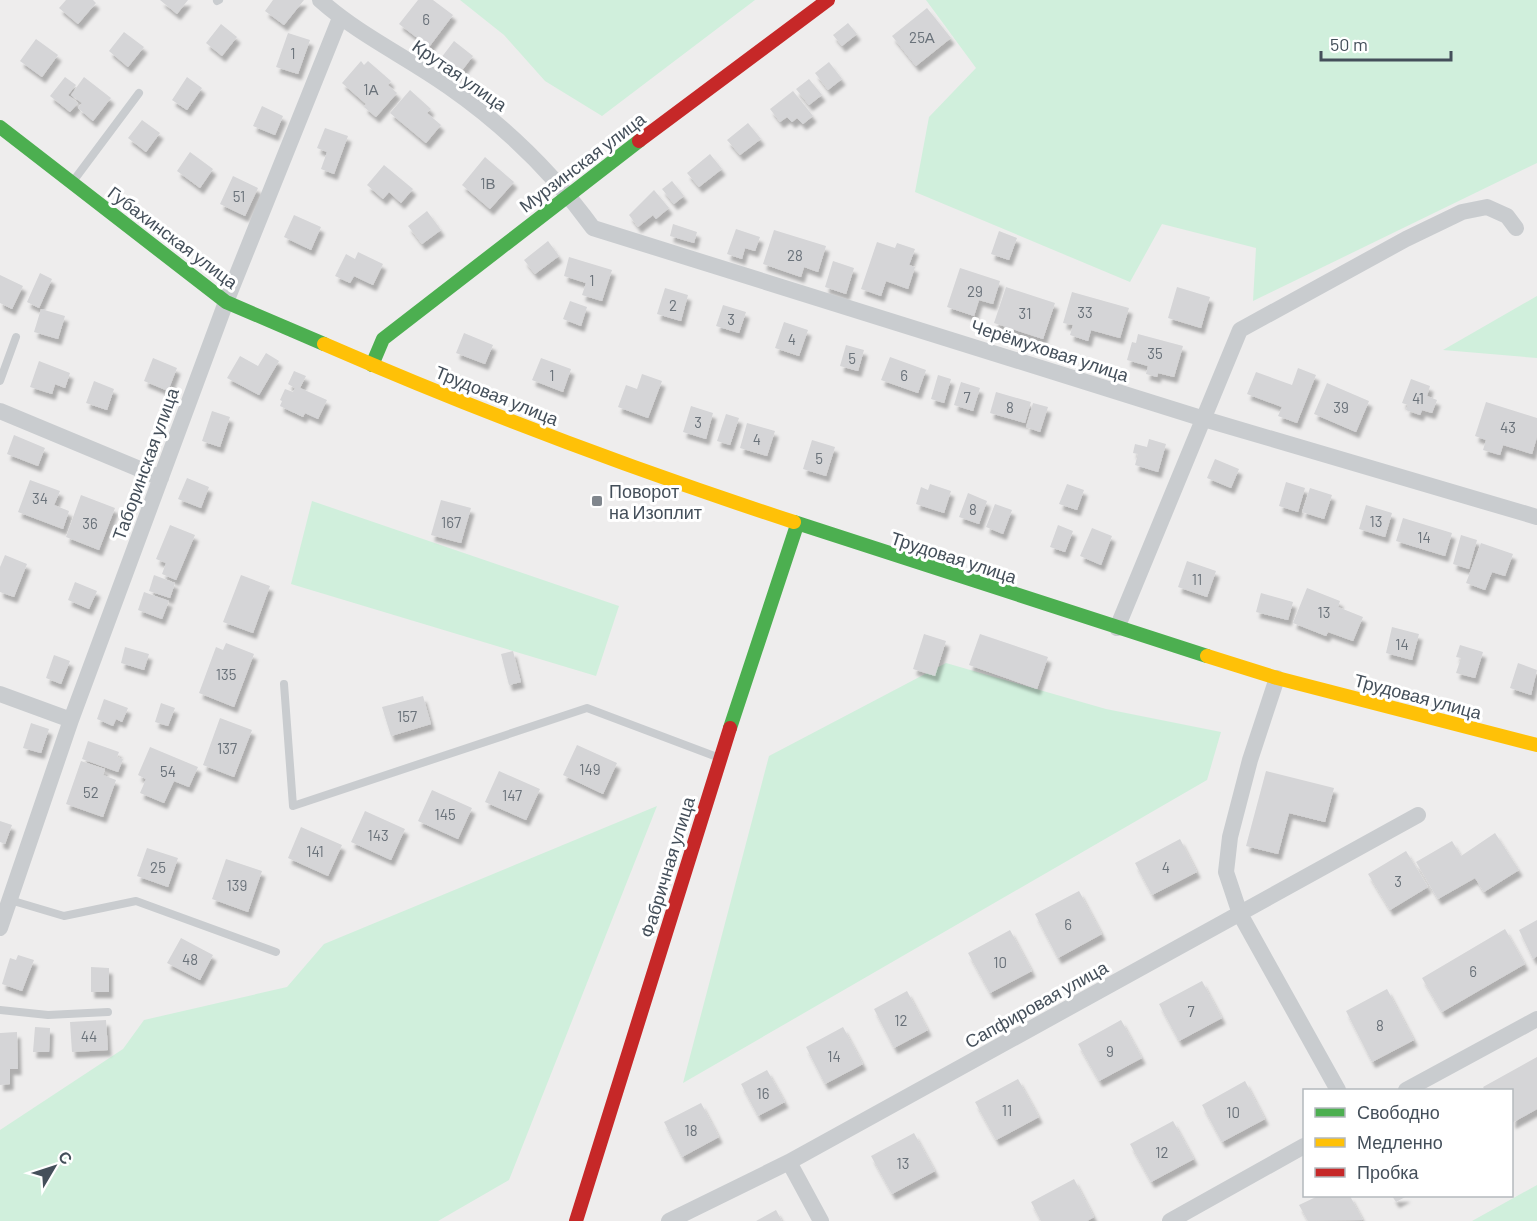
<svg xmlns="http://www.w3.org/2000/svg" width="1537" height="1221" viewBox="0 0 1537 1221" font-family="Barlow,sans-serif">
	<style>
		.green { fill: #d0efdc }
		.building { fill: #d5d5d7; filter: url(#shadow) }
		.lines { fill: none; stroke-linecap: round; stroke-linejoin: round }
		.lane { stroke: #c9cccf; stroke-width: 8 }
		.street { stroke: #c9cccf; stroke-width: 16 }
		.fast { stroke: #4caf50; stroke-width: 14 }
		.slow { stroke: #ffc107; stroke-width: 14 }
		.jam { stroke: #c62828; stroke-width: 14 }
		.poi-dot { fill: #80868d; stroke: #fff; stroke-width: 2 }
		.labels { text-anchor: middle; dominant-baseline: central; stroke-width: 6; stroke-linejoin: round; paint-order: stroke }
		.number-label { font-size: 15px; fill: #6a727a }
		.street-label { font-size: 18px; fill: #444f5a; stroke: #fff }
		.poi-label { font-size: 18px; fill: #444f5a; stroke: #fff; text-anchor: start }
	</style>
	<defs>
		<filter id="shadow"><feDropShadow dx="3.5" dy="6" stdDeviation="1.5" flood-color="#0004"/></filter>
	</defs>
	<rect width="100%" height="100%" fill="#eeeded"/>
	<!-- green -->
	<path class="green" d="M460,0h295l-153,116 -57,-35 -41,-46z
		M926,0h611v163l-284,138 3,-53 -94,-24 -32,58 -215,-90 14,-75 47,-49z
		M1537,296v62l-94,-8z
		M312,501l307,105 -23,70 -305,-92z
		M946,663l160,46 115,23 -14,48 -524,303 86,-327z
		M657,806l-148,374 -71,41h-438v-91l123,-81 21,-29 143,-33 37,-43z
		M1537,1185v36h-65z"/>
	<!-- building -->
	<path class="building" d="M66,0h27l3,3 -18,21 -19,-16z
		M160,0h28l-11,14z
		M273,0h31l-20,25 -19,-14z
		M418,0h15l20,15 -24,32 -30,-23z
		M927,8l24,30 -35,28 -24,-30z
		M848,23l9,11 -15,12 -9,-11z
		M221,24l16,13 -15,19 -16,-13z
		M124,32l20,15 -16,20 -19,-16z
		M288,33l22,7 -12,34 -22,-7z
		M36,39l22,16 -16,22 -22,-16z
		M454,41l19,15 -16,21 -19,-15z
		M361,61l3,4 4,-4 23,20 -3,4 9,8 -21,24 -12,-10 2,-3 -24,-21z
		M829,62l13,17 -14,11 -13,-17z
		M65,77l11,8 -8,10 10,8 -8,9 -20,-16z
		M84,77l27,21 -18,23 -15,-13 4,-5 -11,-8z
		M187,77l15,11 -15,22 -15,-10z
		M809,79l13,16 -13,10 -13,-16z
		M410,90l21,19 -4,4 14,12 -15,18 -36,-30z
		M793,91l20,25 -10,8 -6,-6 -5,4 -5,-5 -7,5 -10,-13z
		M262,106l21,10 -8,19 -22,-9z
		M142,120l18,13 -14,19 -18,-14z
		M748,123l13,16 -21,16 -13,-15z
		M325,128l23,8 -14,38 -13,-5 6,-17 -10,-4z
		M190,152l23,17 -13,19 -23,-17z
		M710,154l12,15 -23,18 -12,-14z
		M485,157l29,25 -24,27 -28,-24z
		M384,165l29,24 -12,14 -12,-11 -6,7 -16,-14z
		M233,176l25,12 -13,28 -25,-12z
		M672,181l12,15 -10,8 -12,-15z
		M654,190l15,18 -13,11 -3,-4 -15,12 -9,-12z
		M427,211l14,19 -19,14 -14,-18z
		M294,215l27,12 -10,23 -27,-13z
		M673,224l24,8 -3,11 -24,-7z
		M736,229l24,8 -5,14 -10,-3 -3,11 -15,-5z
		M774,230l52,16 -8,26 -14,-5 -3,10 -38,-13z
		M999,231l18,7 -8,22 -18,-6z
		M548,241l11,15 -24,18 -11,-14z
		M877,242l18,6 2,-5 18,6 -6,16 6,2 -7,22 -22,-8 -5,15 -20,-7z
		M358,252l25,12 -10,21 -19,-9 -4,7 -15,-7 11,-22 9,5z
		M569,257l43,13 -10,31 -20,-6 4,-12 -22,-7z
		M833,261l21,7 -8,26 -21,-7z
		M960,268l40,13 -7,23 -14,-4 -5,16 -27,-9z
		M40,273l12,6 -13,29 -12,-6z
		M0,275l23,11 -11,23 -12,-6z
		M1006,287l49,16 -12,36 -49,-16z
		M1177,287l33,10 -9,31 -33,-10z
		M665,288l23,7 -7,26 -24,-7z
		M1072,292l57,16 -9,30 -29,-8 -3,11 -18,-6 3,-10 -10,-2z
		M570,301l17,6 -6,19 -18,-7z
		M723,305l23,7 -7,21 -23,-7z
		M41,309l24,7 -7,23 -24,-7z
		M784,322l24,8 -9,26 -24,-8z
		M464,333l29,12 -8,19 -29,-11z
		M1138,334l45,12 -9,31 -16,-4 -1,4 -11,-3 2,-8 -21,-6 5,-18 4,1z
		M846,345l18,5 -6,21 -18,-5z
		M266,353l13,8 -20,34 -32,-17 13,-22 18,10z
		M890,357l36,13 -8,23 -37,-13z
		M153,358l24,10 -9,23 -24,-10z
		M541,358l30,11 -8,23 -31,-12z
		M39,361l31,12 -5,15 -10,-4 -3,10 -22,-7z
		M1298,368l18,7 -19,48 -19,-7 4,-9 -35,-13 9,-22 36,13z
		M294,371l12,5 -6,12 27,12 -9,19 -13,-6 -2,4 -23,-11 2,-5 -2,-1 5,-11 8,3 2,-4 -7,-4z
		M642,374l20,7 -14,37 -30,-11 8,-22 11,4z
		M938,375l13,4 -7,24 -13,-4z
		M1411,379l19,7 -3,10 10,4 -5,13 -10,-3 -2,5 -14,-5 2,-5 -6,-2z
		M94,381l20,8 -7,21 -21,-7z
		M961,382l19,6 -7,23 -19,-6z
		M1327,383l42,18 -13,31 -42,-18z
		M996,392l35,10 -6,21 -35,-10z
		M1486,402l51,16v19l-5,17 -29,-9 -3,10 -17,-5 3,-10 -11,-4z
		M1033,403l15,4 -8,25 -14,-5z
		M691,406l22,7 -7,26 -23,-7z
		M212,411l18,6 -10,30 -18,-6z
		M726,414l13,4 -9,27 -13,-4z
		M747,423l28,8 -8,25 -27,-8z
		M14,435l31,13 -7,18 -31,-12z
		M1149,439l17,5 -8,28 -23,-7 3,-11 -5,-1 2,-9 12,3z
		M812,440l23,7 -9,29 -23,-7z
		M1215,459l24,10 -8,19 -24,-10z
		M187,478l22,9 -8,21 -23,-9z
		M30,480l30,11 -6,14 15,6 -6,18 -45,-17z
		M1286,482l19,6 -7,24 -19,-6z
		M930,484l21,7 -7,22 -28,-9 5,-17 7,3z
		M1067,484l17,6 -7,20 -18,-6z
		M1310,488l22,7 -8,24 -22,-7z
		M968,493l19,8 -8,23 -20,-7z
		M81,495l34,13 -16,42 -33,-13z
		M441,500l30,8 -10,35 -30,-8z
		M995,504l17,6 -9,24 -17,-7z
		M1366,505l26,8 -7,24 -26,-8z
		M1403,518l49,15 -7,23 -49,-15z
		M170,525l25,10 -19,45 -14,-6 4,-11 -10,-4z
		M1058,525l15,6 -8,21 -15,-5z
		M1092,528l20,8 -11,29 -21,-9z
		M1461,535l16,5 -8,29 -16,-5z
		M1481,543l32,11 -8,22 -13,-4 -7,18 -19,-7z
		M5,555l22,9 -13,33 -14,-5v-25z
		M1187,561l29,10 -9,26 -29,-10z
		M154,575l21,8 -5,15 -21,-7z
		M241,575l29,11 -17,47 -30,-11z
		M75,582l22,9 -8,18 -21,-9z
		M1307,588l33,13 -2,6 25,10 -10,24 -25,-9 -2,4 -33,-13z
		M144,592l25,9 -7,18 -24,-9z
		M1261,593l32,9 -5,18 -32,-8z
		M1392,627l27,7 -7,26 -26,-7z
		M924,634l22,7 -11,35 -22,-7z
		M980,634l68,23 -11,32 -68,-24z
		M226,643l28,11 -20,53 -35,-14 17,-46 7,3z
		M1460,645l23,7 -8,26 -19,-5 5,-15 -5,-1z
		M125,647l24,7 -5,16 -23,-7z
		M513,651l8,31 -12,3 -8,-31z
		M54,655l16,6 -9,23 -15,-6z
		M1518,663l19,7 -6,25 -21,-7z
		M423,696l8,28 -40,12 -9,-29z
		M104,699l24,9 -6,14 -6,-3 -3,7 -16,-7z
		M161,703l14,5 -7,18 -13,-4z
		M220,718l32,12 -18,47 -31,-12z
		M31,723l18,6 -8,24 -18,-5z
		M88,741l31,11 -2,5 6,2 -5,13 -36,-13z
		M577,745l40,18 -14,31 -40,-19z
		M150,747l48,20 -9,20 -15,-6 -10,22 -24,-10 6,-14 -8,-4z
		M81,761l24,8 -2,6 13,5 -13,37 -37,-13z
		M499,771l41,18 -14,31 -41,-18z
		M1266,771l68,17 -9,34 -36,-9 -11,41 -32,-8z
		M432,790l40,18 -14,31 -40,-18z
		M365,811l40,18 -14,31 -40,-18z
		M0,821l12,4 -7,19 -5,-2z
		M301,827l41,18 -14,31 -40,-18z
		M1495,833l24,37 -35,22 -9,-14 -37,21 -22,-37 36,-21 9,15z
		M1180,839l17,33 -45,23 -17,-32z
		M147,848l31,10 -10,29 -31,-11z
		M1406,851l22,36 -38,23 -22,-36z
		M226,859l36,12 -14,41 -36,-13z
		M1079,891l23,43 -44,24 -23,-44z
		M1537,920v36l-4,3 -14,-29z
		M1505,929l20,35 -83,48 -20,-34z
		M1010,930l22,41 -42,22 -22,-40z
		M181,938l32,17 -13,25 -33,-17z
		M18,955l16,5 -12,31 -20,-7 8,-26 6,2z
		M91,967l18,1v24h-18z
		M1202,981l20,37 -43,23 -20,-37z
		M1387,989l27,51 -42,22 -26,-51z
		M907,991l21,39 -34,18 -20,-39z
		M106,1020l2,30 -36,2 -2,-30z
		M1121,1020l21,38 -43,23 -21,-37z
		M35,1027l15,1 -1,24h-16z
		M843,1027l20,37 -38,20 -19,-37z
		M17,1032l1,37h-8v15l-10,1v-52z
		M1537,1057v52l-25,14v-33h-27l-2,-3z
		M767,1070l18,32 -27,14 -17,-32z
		M1018,1079l21,38 -43,23 -21,-38z
		M1245,1081l20,38 -43,23 -20,-37z
		M701,1103l18,34 -37,20 -18,-35z
		M1173,1121l21,38 -43,23 -21,-38z
		M914,1133l21,38 -43,23 -21,-38z
		M1074,1179l20,38 -7,4h-46l-10,-19z
		M1318,1196h32l13,24 -55,1 -9,-16z
		M1392,1196h15l-11,6z
		M776,1210l6,11h-26z"/>
	<g class="lines">
		<!-- lane -->
		<path class="lane" d="M217,1l2,-1
			M74,180l65,-87
			M0,381l16,-44
			M284,684l9,122 294,-98 130,49
			M10,900l54,16 72,-15 140,51
			M0,1010l48,5 60,-3"/>
		<!-- street -->
		<path class="street" d="M320,0c39,35 87,57 129,87 56,39 104,86 144,141l611,191 333,98
			M0,411l161,67
			M1117,628l123,-298 166,-91 56,-27 25,-5 20,9 9,12
			M1277,678l-27,82 -20,77 -4,35 14,42 98,176
			M0,694l71,26
			M0,928l71,-208 155,-418 114,-284
			M1406,1090l131,-71
			M789,1162l32,59
			M669,1221l120,-59 629,-347
			M1170,1221l134,-75"/>
		<!-- fast -->
		<path class="fast" d="M0,127l226,175 98,42
			M372,365l11,-26 256,-198
			M794,522l413,134
			M730,728l67,-203"/>
		<!-- slow -->
		<path class="slow" d="M324,344c154,67 311,126 470,178
			M1207,656l70,22 260,67"/>
		<!-- jam -->
		<path class="jam" d="M639,141l189,-141
			M576,1221l154,-493"/>
	</g>
	<!-- markers -->
	<rect class="poi-dot" x="591" y="495" width="12" height="12" rx="3"/>
	<g class="labels">
		<!-- number labels -->
		<g class="number-label">
			<text x="426" y="19">6</text>
			<text x="922" y="37">25А</text>
			<text x="293" y="53">1</text>
			<text x="371" y="89">1А</text>
			<text x="488" y="183">1В</text>
			<text x="239" y="196">51</text>
			<text x="795" y="255">28</text>
			<text x="592" y="280">1</text>
			<text x="975" y="291">29</text>
			<text x="673" y="305">2</text>
			<text x="1085" y="312">33</text>
			<text x="1025" y="313">31</text>
			<text x="731" y="319">3</text>
			<text x="792" y="339">4</text>
			<text x="1155" y="353">35</text>
			<text x="852" y="358">5</text>
			<text x="552" y="375">1</text>
			<text x="904" y="375">6</text>
			<text x="967" y="397">7</text>
			<text x="1418" y="398">41</text>
			<text x="1010" y="407">8</text>
			<text x="1341" y="407">39</text>
			<text x="698" y="422">3</text>
			<text x="1508" y="427">43</text>
			<text x="757" y="439">4</text>
			<text x="819" y="458">5</text>
			<text x="40" y="498">34</text>
			<text x="973" y="509">8</text>
			<text x="1376" y="521">13</text>
			<text x="451" y="522">167</text>
			<text x="90" y="523">36</text>
			<text x="1424" y="537">14</text>
			<text x="1197" y="579">11</text>
			<text x="1324" y="612">13</text>
			<text x="1402" y="644">14</text>
			<text x="226" y="674">135</text>
			<text x="407" y="716">157</text>
			<text x="227" y="748">137</text>
			<text x="590" y="769">149</text>
			<text x="168" y="771">54</text>
			<text x="91" y="792">52</text>
			<text x="512" y="795">147</text>
			<text x="445" y="814">145</text>
			<text x="378" y="835">143</text>
			<text x="315" y="851">141</text>
			<text x="158" y="867">25</text>
			<text x="1166" y="867">4</text>
			<text x="1398" y="881">3</text>
			<text x="237" y="885">139</text>
			<text x="1068" y="924">6</text>
			<text x="190" y="959">48</text>
			<text x="1000" y="962">10</text>
			<text x="1473" y="971">6</text>
			<text x="1191" y="1011">7</text>
			<text x="901" y="1020">12</text>
			<text x="1380" y="1025">8</text>
			<text x="89" y="1036">44</text>
			<text x="1110" y="1051">9</text>
			<text x="834" y="1056">14</text>
			<text x="763" y="1093">16</text>
			<text x="1007" y="1110">11</text>
			<text x="1233" y="1112">10</text>
			<text x="691" y="1130">18</text>
			<text x="1162" y="1152">12</text>
			<text x="903" y="1163">13</text>
		</g>
		<!-- street labels -->
		<g class="street-label">
			<text transform="translate(460 75) rotate(35)">Крутая улица</text>
			<text transform="translate(582 162) rotate(-37)">Мурзинская улица</text>
			<text transform="translate(173 237) rotate(37)">Губахинская улица</text>
			<text transform="translate(1050 350) rotate(18)">Черёмуховая улица</text>
			<text transform="translate(497 395) rotate(22)">Трудовая улица</text>
			<text transform="translate(145 464) rotate(-70)">Таборинская улица</text>
			<text transform="translate(954 557) rotate(18)">Трудовая улица</text>
			<text transform="translate(1418 696) rotate(15)">Трудовая улица</text>
			<text transform="translate(667 867) rotate(-73)">Фабричная улица</text>
			<text transform="translate(1036 1004) rotate(-29)">Сапфировая улица</text>
		</g>
		<!-- poi labels -->
		<g class="poi-label">
			<text x="609" y="491">Поворот<tspan x="609" dy="21">на Изоплит</tspan></text>
		</g>
	</g>
	<!-- legend -->
	<rect x="1303" y="1089" width="210" height="108" fill="#ffffff" stroke="#b4b9bd" stroke-width="1.5"/>
	<rect x="1315" y="1108" width="30" height="9" fill="#4caf50" stroke="#b4b9bd" stroke-width="1.5"/>
	<text x="1357" y="1119" font-size="18" fill="#444f5a">Свободно</text>
	<rect x="1315" y="1138" width="30" height="9" fill="#ffc107" stroke="#b4b9bd" stroke-width="1.5"/>
	<text x="1357" y="1149" font-size="18" fill="#444f5a">Медленно</text>
	<rect x="1315" y="1168" width="30" height="9" fill="#c62828" stroke="#b4b9bd" stroke-width="1.5"/>
	<text x="1357" y="1179" font-size="18" fill="#444f5a">Пробка</text>
	<!-- north arrow -->
	<g transform="translate(54 1167) rotate(51)" stroke="#ffffff" stroke-width="4.5" paint-order="stroke">
	<path d="M0-4.5L10 22L0 15L-10 22Z" fill="#444f5a"/>
	<text y="-9" font-size="16" font-weight="bold" text-anchor="middle" fill="#444f5a">С</text>
	</g>
	<!-- scale -->
	<path d="M1321 51v9h130v-9" fill="none" stroke="#444f5a" stroke-width="3"/>
	<text x="1330" y="51" font-size="18" fill="#444f5a" stroke="#ffffff" stroke-width="4.5" paint-order="stroke">50 m</text>
</svg>
